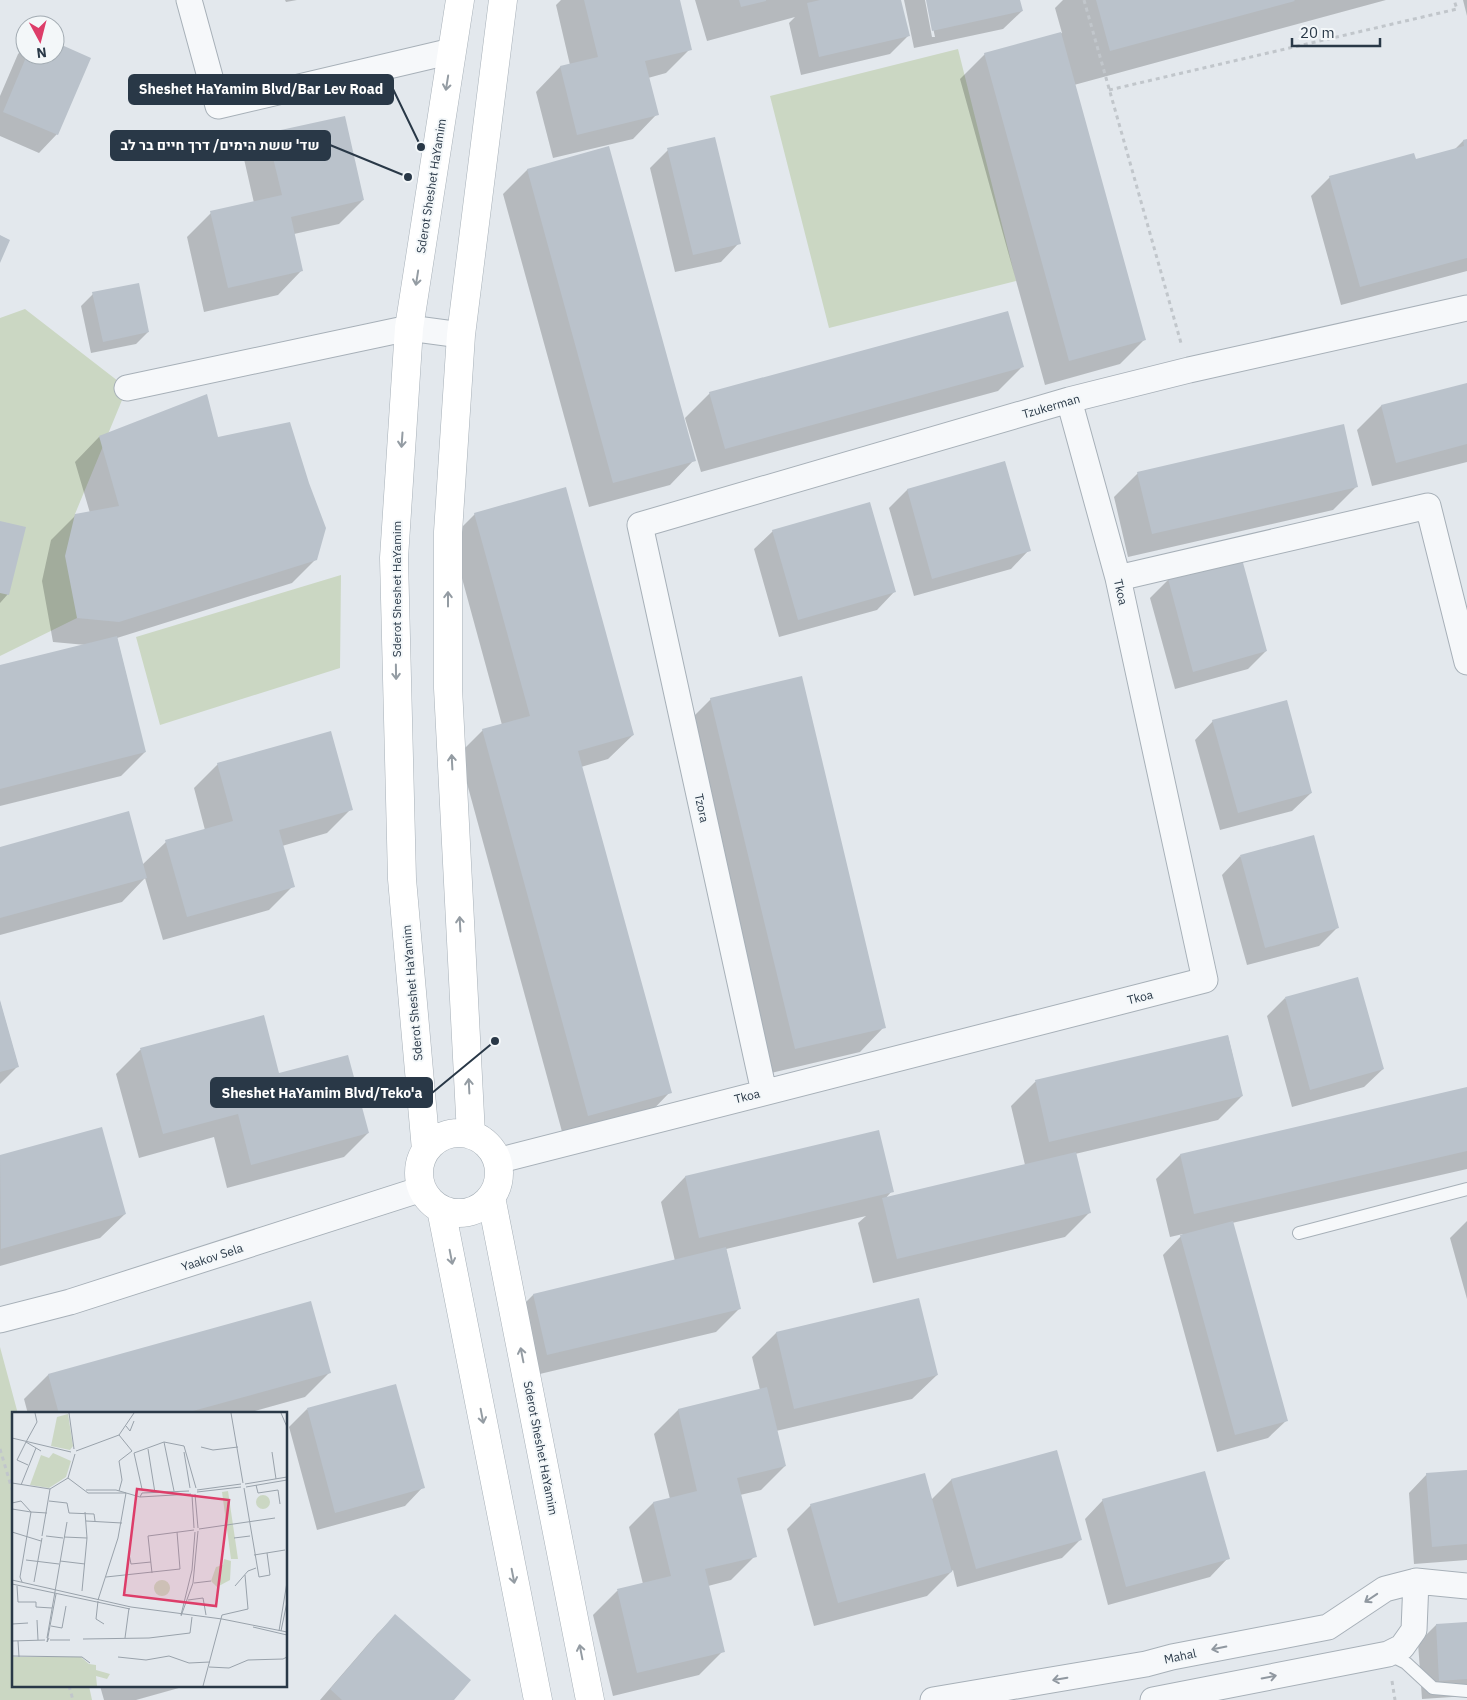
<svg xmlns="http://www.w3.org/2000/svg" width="1467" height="1700" viewBox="0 0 1467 1700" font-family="'IBM Plex Sans',Heebo,sans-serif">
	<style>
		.green { fill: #cbd7c3 }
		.shadow { fill: #0003 }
		.building { fill: #bac2cb }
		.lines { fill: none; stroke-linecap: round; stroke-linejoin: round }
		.lane-casing { stroke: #a7b0b8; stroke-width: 14 }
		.street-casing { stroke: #a7b0b8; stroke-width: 27 }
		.secondary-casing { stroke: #a7b0b8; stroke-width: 29 }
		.path { stroke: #c1c6cb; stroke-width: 3; stroke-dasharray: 4 4; stroke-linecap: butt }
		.lane { stroke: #f6f8fa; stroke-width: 12 }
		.street { stroke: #f6f8fa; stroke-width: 25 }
		.secondary { stroke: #fff; stroke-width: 28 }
		.oneway { stroke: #949ca3 }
		.oneway2 { stroke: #9098a0 }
		.labels { text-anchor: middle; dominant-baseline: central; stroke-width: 4; stroke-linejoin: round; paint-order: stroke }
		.street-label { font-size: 12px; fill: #293847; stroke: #f3f7f9 }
		.inset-road { fill: none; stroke: #99a2ab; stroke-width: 1 }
		.view { fill: #dd3d69; fill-opacity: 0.15; stroke: #dd3d69; stroke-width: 2.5 }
		.inset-edge { fill: none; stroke: #293847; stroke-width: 2.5 }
		.leader { fill: none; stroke: #293847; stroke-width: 2 }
		.callout-dot { fill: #293847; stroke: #f3f7f9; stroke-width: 2 }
		.callout { fill: #293847; stroke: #293847; stroke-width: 2 }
		.callout-label { font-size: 14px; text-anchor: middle; font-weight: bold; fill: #fff }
	</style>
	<rect width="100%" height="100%" fill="#e3e8ed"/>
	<!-- green -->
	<path class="green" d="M958,49l58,232 -187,47 -59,-232z
		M25,309l102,79 -52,126 2,104 -77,38v-338z
		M341,575l-1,93 -180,57 -24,-88z
		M0,1347l18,67h-4v272h75l3,14h-92z"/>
	<!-- shadow -->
	<path class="shadow" d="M285,0h12l-11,2z
		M561,0h118l11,49 -24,24 -18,5 9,36 -24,25 -80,19 -17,-66 24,-25 10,-2 -14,-60z
		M695,0h205l8,36 -18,18 -89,21 -12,-52 6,-6 -88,24z
		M904,0h21l7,37h3l-8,-37h92l3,11 -19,18 -89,19z
		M1063,0h323l-312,85 70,255 -24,24 -75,21 -85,-306 25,-25 77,-21 -7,-25z
		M1463,0h4v16z
		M55,44l2,90 -18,19 -39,-17v-40l18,-42 7,-7v8h30z
		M268,135l95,65 -24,24 -45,10 8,36 -24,25 -74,17 -17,-75 24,-24 43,-10 -10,-44z
		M1467,140v131l-126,34 -30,-109 19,-19 85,-16 39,-11 9,-9z
		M608,147l86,313 -24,25 -81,22 -86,-313 24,-24z
		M668,150l71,93 -18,19 -46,10 -25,-104z
		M93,294l55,38 -12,12 -45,9 -10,-47z
		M1022,367l-24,24 -297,81 -16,-54 25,-25z
		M1467,384v78l-95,24 -15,-56 24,-24z
		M99,437l118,2 99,120 -24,24 -175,55 28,114 -24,24 -121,30v-140l86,-21 -33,-3 -11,-61 9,-41 25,-25 14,-2 -15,-51z
		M1004,462l25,88 -18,19 -97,27 -25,-88 18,-18z
		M1138,473l219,13 -24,24 -205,47 -14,-60z
		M475,514l158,221 -25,24 -27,8 89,325 -24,25 -82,22 -105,-385 24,-24 19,-5 -51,-187z
		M0,522l8,72 -8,9z
		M773,531l122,60 -18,19 -98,27 -25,-88z
		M1241,560l25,91 -18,18 -73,20 -25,-91 18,-18z
		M711,699l173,328 -24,25 -89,21 -84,-350z
		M1213,721l98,72 -19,18 -72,19 -25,-90z
		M218,764l133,45 -24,24 -45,13 11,40 -24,24 -106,30 -18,-62 -23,24 -122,33v-87l142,17 24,-23 39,-12 -11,-42z
		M1240,856l98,71 -19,19 -72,19 -25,-90z
		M1285,998l98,71 -19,18 -72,20 -25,-91z
		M0,1002l18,64 -18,18z
		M263,1017l15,58 90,58 -24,24 -117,31 -13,-51 -75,21 -23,-84 24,-24z
		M1228,1036l14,60 -24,24 -143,34 14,59 -24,24 -192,46 -15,-60 8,-7 -140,33 14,59 -24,24 -193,46 -14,-59 24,-24 142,-34 -14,-59 24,-25 207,14 -7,8 140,-34 -14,-59 24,-24z
		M1467,1088v81l-235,54 55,197 -19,18 -51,14 -54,-197 20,-21 -13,3 -14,-58 24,-24z
		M101,1129l24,85 -25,24 -100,28v-110z
		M1467,1221v78l-17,-61z
		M918,1299l19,76 -25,24 -136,32 9,35 -24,24 -21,5 15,61 -24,24 -23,6 15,65 -24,24 -86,21 -20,-81 24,-24 26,-7 -14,-57 24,-24 17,-4 -16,-65 24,-24 82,-20 -8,-33 24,-24z
		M329,1373l-24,24 -61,17h-216l-4,-15 24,-24z
		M307,1409l116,78 -18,19 -88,24 -28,-103z
		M1056,1452l24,88 -18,18 -105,29 -4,-17 -26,26 -113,30 -27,-97 24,-24 120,-5 20,-20z
		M1467,1471v89l-53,4 -5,-71 18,-19z
		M1103,1500l125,58 -18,19 -102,28 -23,-86z
		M395,1616l58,84h-133l57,-66z
		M1467,1623v73l-45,3 -4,-56 18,-18z
		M100,1686h86l-50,14h-32z"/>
	<!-- building -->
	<path class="building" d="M584,0h96l12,50 -47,11 14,54 -82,20 -17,-69 38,-9z
		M739,0h27v1l-25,6z
		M820,0h81l9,36 -91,21 -12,-54z
		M926,0h94l3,11 -91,20z
		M1096,0h198l1,1 -185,50z
		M1061,32l85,308 -77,21 -85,-308z
		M55,42l36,16 -33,77 -55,-23 24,-57h28z
		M345,116l19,84 -73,17 12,54 -75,17 -18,-77 72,-16 -15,-62z
		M715,137l26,107 -48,11 -26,-107z
		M1467,139v119l-107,29 -31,-111 85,-23 2,6 48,-13 -1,-6z
		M609,146l87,315 -83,22 -86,-314z
		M0,235l10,5 -10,23z
		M139,283l10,49 -46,10 -11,-50z
		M1008,311l16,56 -299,82 -16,-57z
		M1467,383v61l-71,19 -15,-58z
		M207,394l11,43 72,-15 19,61 17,45 -9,32 -198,62 -42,-4 -12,-62 10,-42 44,-8 -20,-70z
		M1344,424l14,63 -206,47 -15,-62z
		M1005,461l26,90 -99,28 -25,-90z
		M566,487l68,248 -56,16 94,342 -84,23 -106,-387 48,-13 -56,-203z
		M870,502l26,90 -98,28 -26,-90z
		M0,521l26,6 -17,68 -9,-2z
		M1242,559l25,92 -74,21 -25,-93z
		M117,636l29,116 -146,37v-124z
		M802,676l84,352 -91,21 -85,-351z
		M1287,700l25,93 -74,20 -26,-93z
		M331,731l22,79 -74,20 16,57 -108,30 -22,-77 68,-19 -16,-58z
		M129,811l18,67 -147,40v-71z
		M1314,835l25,93 -74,20 -25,-93z
		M1358,977l26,92 -74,21 -25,-93z
		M0,1000l19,67 -19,5z
		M264,1015l15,58 69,-18 21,78 -118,32 -13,-51 -75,20 -23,-86z
		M1228,1035l15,61 -194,46 -14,-62z
		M1467,1087v64l-273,63 -14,-60z
		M102,1127l24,87 -125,35 -1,-94z
		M879,1130l15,62 -195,46 -14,-62z
		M1076,1152l15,61 -194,46 -15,-61z
		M1233,1221l55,200 -53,14 -55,-200z
		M726,1247l15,62 -194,46 -14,-61z
		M919,1298l19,77 -144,34 -18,-77z
		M311,1301l20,72 -149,41h-123l-11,-40z
		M396,1384l29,104 -90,25 -28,-105z
		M767,1387l19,79 -49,12 20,79 -52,12 20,83 -88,21 -20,-84 54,-13 -18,-74 44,-11 -19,-82z
		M1057,1450l25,90 -106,29 -25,-90z
		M1467,1470v74l-35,3 -6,-74z
		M1205,1471l25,88 -104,28 -24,-88z
		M925,1473l27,99 -114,31 -28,-99z
		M395,1614l76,66 -17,20h-112l-12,-11z
		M1467,1622v57l-28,2 -3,-57z"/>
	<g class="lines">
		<!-- lane casing -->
		<g class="lane-casing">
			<path id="lane" d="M1299,1233l168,-44
				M1388,1654l18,9 27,25 34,3"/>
		</g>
		<!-- street casing -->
		<g class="street-casing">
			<path id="street" d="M189,0l29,106 234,-55
				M127,388l282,-60 52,7
				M1118,578l310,-72 39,156
				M764,1092l-124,-567 429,-125 120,-30 278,-62
				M497,1161l708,-181 -87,-402 -49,-178
				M0,1320l70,-18 352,-113
				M933,1700l213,-36 26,-7 156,-30 57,-38 31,-8 51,5
				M1153,1700l235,-46 14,-7 12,-17 2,-49"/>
		</g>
		<!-- secondary casing -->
		<g class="secondary-casing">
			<path id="secondary" d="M419 1173a40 40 0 1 1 80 0a40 40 0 1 1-80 0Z
				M471,1135l-23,-447v-156l13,-197 42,-335
				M426,1150l-24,-271 -8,-321 15,-230 51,-328
				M491,1197l99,503
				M441,1209l97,491"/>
		</g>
		<!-- path -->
		<path class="path" d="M1084,0l97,343
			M1109,90l348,-81 -3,-9
			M0,1449l14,47
			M1392,1681l3,19
			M69,1686l4,14"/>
		<!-- lane -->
		<use href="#lane" class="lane"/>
		<!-- street -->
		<use href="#street" class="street"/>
		<!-- secondary -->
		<use href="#secondary" class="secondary"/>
	</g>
	<!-- one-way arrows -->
	<defs><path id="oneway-shaft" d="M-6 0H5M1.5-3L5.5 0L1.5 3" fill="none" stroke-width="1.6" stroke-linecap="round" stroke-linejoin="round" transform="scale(1.25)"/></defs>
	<g class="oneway">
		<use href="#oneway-shaft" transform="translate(447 83) rotate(99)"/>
		<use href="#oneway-shaft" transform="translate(417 278) rotate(99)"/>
		<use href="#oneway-shaft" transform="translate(402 440) rotate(94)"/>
		<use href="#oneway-shaft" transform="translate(448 599) rotate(-90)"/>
		<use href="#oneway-shaft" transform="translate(396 672) rotate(89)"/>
		<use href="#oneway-shaft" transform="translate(452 762) rotate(-93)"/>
		<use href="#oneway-shaft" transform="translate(460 924) rotate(-93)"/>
		<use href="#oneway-shaft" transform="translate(469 1086) rotate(-93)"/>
		<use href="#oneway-shaft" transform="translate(451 1257) rotate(79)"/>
		<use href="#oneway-shaft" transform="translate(522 1355) rotate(-101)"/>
		<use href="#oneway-shaft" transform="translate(482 1416) rotate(79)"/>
		<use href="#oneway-shaft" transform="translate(513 1576) rotate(79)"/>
		<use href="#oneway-shaft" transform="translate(581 1652) rotate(-101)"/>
	</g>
	<g class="oneway2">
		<use href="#oneway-shaft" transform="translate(1371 1598) rotate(146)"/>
		<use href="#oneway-shaft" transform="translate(1219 1648) rotate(169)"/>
		<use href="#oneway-shaft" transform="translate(1269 1677) rotate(-11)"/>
		<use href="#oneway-shaft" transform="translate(1060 1679) rotate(170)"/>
	</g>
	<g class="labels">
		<!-- street labels -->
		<g class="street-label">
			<text transform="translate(431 186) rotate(-81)">Sderot Sheshet HaYamim</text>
			<text transform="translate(1051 406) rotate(-16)">Tzukerman</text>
			<text transform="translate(396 589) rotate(-90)">Sderot Sheshet HaYamim</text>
			<text transform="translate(1121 592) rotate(77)">Tkoa</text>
			<text transform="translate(702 808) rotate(78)">Tzora</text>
			<text transform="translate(412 993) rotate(-95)">Sderot Sheshet HaYamim</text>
			<text transform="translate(1140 997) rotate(-14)">Tkoa</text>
			<text transform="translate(747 1096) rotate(-14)">Tkoa</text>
			<text transform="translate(212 1257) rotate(-18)">Yaakov Sela</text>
			<text transform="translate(541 1448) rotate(79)">Sderot Sheshet HaYamim</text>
			<text transform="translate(1180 1656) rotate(-12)">Mahal</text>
		</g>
	</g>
	<!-- overview -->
	<g transform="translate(12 1412)">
		<rect width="275" height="275" fill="#e3e8ed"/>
		<path d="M56,2l5,32 -3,4 -19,-4 6,-29zM41,41l18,8 -5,16 -17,11 -19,-3 11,-30 8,3zM216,79l10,68h-7l-9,-67zM244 90a7 7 0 1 1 14 0a7 7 0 1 1-14 0ZM212,147l7,2 -1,19 -13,7 -6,-6 5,-14 7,-2zM142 176a8 8 0 1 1 16 0a8 8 0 1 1-16 0ZM0,245h69l8,7 7,1v5l14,4 -3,5 -11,-3 1,10h-85z" fill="#cbd7c3"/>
		<path class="inset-road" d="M23,1l2,9 -11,20 15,9M57,1l5,36M219,1l12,70M269,1l6,14M114,14l4,5 4,-10M107,23l13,16M0,26l59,14M14,30l-9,18 11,5M152,30l10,49M189,35l12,3 25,-3M136,37l7,44M64,39l43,-16 15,-22M172,40l6,36M260,40l4,27M122,41l30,-11 20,4 12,42M122,41l8,36M56,66l7,-24M0,71l38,6 18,-11 20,15h38M233,72l42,-7M9,73l15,-37M244,73l2,8 20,-3 2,14M234,75l41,-7M232,76l15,89 11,-2 -3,-22M74,78h30l24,7 51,-3M185,78l44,-6M107,79l3,-11 -3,-19 13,-10M185,80l44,-5M183,82l3,34M180,83l2,33M128,85l2,-4 47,-2M37,89l18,2 2,10 25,1 1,7M0,91l9,-2 10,11M0,97l19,3M74,109l36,2M187,117l76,-11M0,120l29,9M30,124l8,-47M34,124l17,2M52,125l23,1M222,126l16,-2M117,142l2,10 20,-2M242,143l31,-5M14,148l33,4M48,149l25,3M140,161l-4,-37 46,-6M94,165l74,-8 -3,-37M0,168l119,27 91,12 65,13M10,170l-2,-5 11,-65 16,1M22,170l8,-44M182,171l17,-2M0,172l118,25M5,174l1,16h18v5l16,1M223,174l13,-15 8,-3M70,179l5,-53 -2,-26M86,188l20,-62 8,-45M176,188l15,-2 3,17M86,189l-2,18 8,5M169,203l11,-45 3,-38M169,204l12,-33 5,-52M25,208l1,20M0,212l16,-1M39,214l11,2 4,-22M241,215l34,8M267,219l8,-49M269,219l6,-29M35,226l20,-116M37,226l-2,4 9,-48M113,226l4,-30M71,227l66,-1 41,-5 2,-16M38,228h20M0,229l33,-1M6,229l1,16M0,244l70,1 8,6M106,245l28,3 23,-4 20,7 21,-1M197,255l20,1 19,-8 35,-1 4,-2M191,274l19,-71 26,-6 -3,-34"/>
		<path class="view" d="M125,77l92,11 -13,106 -92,-11z"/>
		<rect width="275" height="275" class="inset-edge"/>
	</g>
	<!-- callouts -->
	<path class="leader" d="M421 147L393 89M408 177L330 145M495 1041L432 1093"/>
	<g class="callout-dot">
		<circle cx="421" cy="147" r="5"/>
		<circle cx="408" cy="177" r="5"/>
		<circle cx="495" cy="1041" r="5"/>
	</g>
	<g class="callout">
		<rect x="129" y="75" width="264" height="29" rx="5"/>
		<rect x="111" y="131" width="219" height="29" rx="5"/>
		<rect x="211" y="1078" width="221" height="29" rx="5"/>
	</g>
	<g class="callout-label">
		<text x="261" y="94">Sheshet HaYamim Blvd/Bar Lev Road</text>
		<text x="220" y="150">שד' ששת הימים/ דרך חיים בר לב</text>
		<text x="322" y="1098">Sheshet HaYamim Blvd/Teko'a</text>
	</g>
	<!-- north arrow -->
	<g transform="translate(40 40) rotate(173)"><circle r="24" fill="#f3f7f9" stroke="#a2abb2"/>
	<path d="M0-4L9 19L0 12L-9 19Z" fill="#dd3d69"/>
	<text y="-8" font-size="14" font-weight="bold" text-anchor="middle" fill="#293847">N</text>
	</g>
	<!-- scale -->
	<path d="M1292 38v8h88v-8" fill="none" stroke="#293847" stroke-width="2.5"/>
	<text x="1300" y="38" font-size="15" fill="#293847" stroke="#f3f7f9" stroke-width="4" paint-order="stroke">20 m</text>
</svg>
